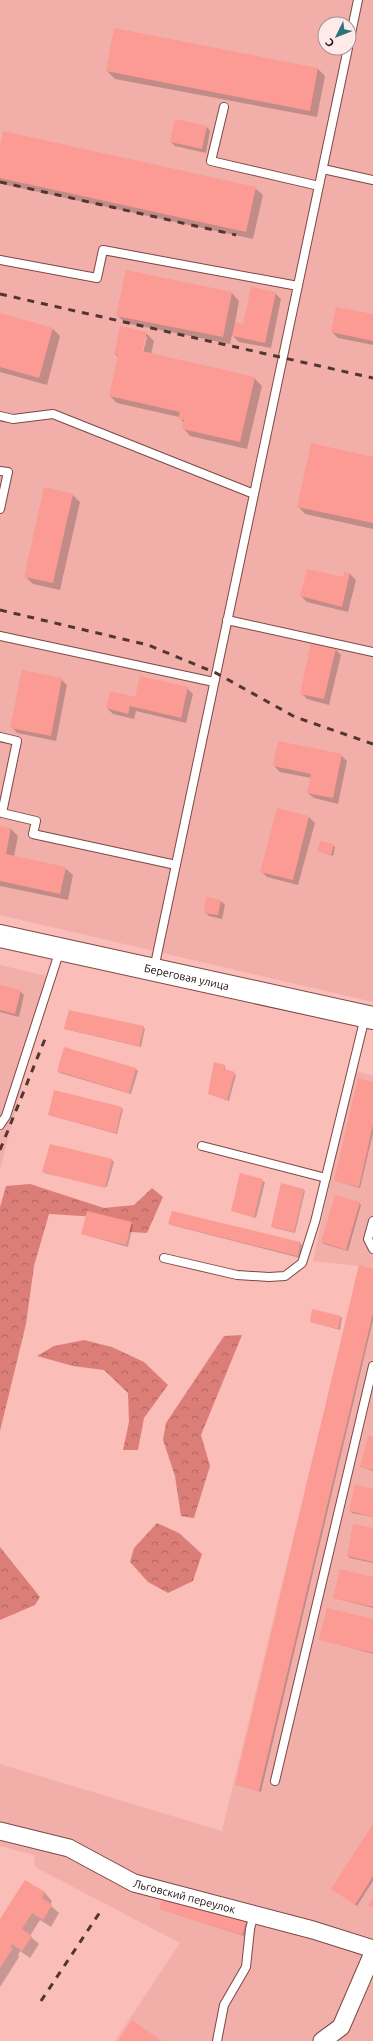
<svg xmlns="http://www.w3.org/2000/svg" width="373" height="2041" viewBox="0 0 373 2041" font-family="Ubuntu,sans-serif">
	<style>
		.built { fill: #f2afa9; fill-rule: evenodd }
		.forest { fill: url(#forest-crowns) }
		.shadow { fill: #0003; fill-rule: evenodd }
		.building { fill: #fc9a94 }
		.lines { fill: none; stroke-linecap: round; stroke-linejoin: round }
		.lane-casing { stroke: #7b4845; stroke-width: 10 }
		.street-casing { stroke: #7b4845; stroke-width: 19 }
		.secondary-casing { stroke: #7b4845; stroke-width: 24 }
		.lane { stroke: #fff; stroke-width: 8 }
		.street { stroke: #fff; stroke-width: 17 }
		.secondary { stroke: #fff; stroke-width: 22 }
		.rail { stroke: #533533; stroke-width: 3; stroke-dasharray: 7 7; stroke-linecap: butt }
		.labels { text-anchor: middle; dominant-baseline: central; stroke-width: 4; stroke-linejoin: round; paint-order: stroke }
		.street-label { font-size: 11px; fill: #1d0908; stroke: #feeae9 }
	</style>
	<defs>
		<pattern id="forest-crowns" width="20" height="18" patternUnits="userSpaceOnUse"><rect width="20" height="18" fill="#dc7e78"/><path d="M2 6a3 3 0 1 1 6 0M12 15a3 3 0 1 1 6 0" fill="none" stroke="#b26560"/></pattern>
	</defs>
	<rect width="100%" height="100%" fill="#fabdb8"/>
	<!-- built -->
	<path class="built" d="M0,0h373v1002l-373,-87zM325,24h24v24h-24z
		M0,965l51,12 -51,192z
		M354,1070l19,6v965h-258l65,-98 -145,-76 -1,-12 -34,-9v-82l222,67 137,-565 -46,-5z"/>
	<!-- forest -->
	<path class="forest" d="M30,1184l74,24 30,-3 18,-17 11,9 -16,36 -17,-1 -32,-15 -49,-3 -15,52 -8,58 -26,107v-224l6,-21z
		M242,1335l-41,100 9,31 -16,52 -13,-2 -6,-40 -12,-36 3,-17 58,-87z
		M84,1340l28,7 32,15 24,23 -24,33 -6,32h-15l6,-28 -1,-29 -24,-23 -31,-4 -36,-10 17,-10z
		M157,1523l22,10 23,21 -9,27 -25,12 -20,-11 -18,-20 4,-14z
		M0,1547l40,50 -5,8 -35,15z"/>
	<!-- shadow -->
	<path class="shadow" d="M317,68l8,8 -8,41 -202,-38 -8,-8z
		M207,127l3,4 -4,22 -31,-7 -4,-4z
		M0,152l255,36 8,7 -10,44 -251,-55 -2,-3z
		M232,293l7,8 -4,22 9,2 31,-32 6,6 -10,49 -32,-6 -7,-7 -2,9 -105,-21 -8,-8z
		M0,314l53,15 7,7 -13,49 -47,-13z
		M373,315v30l-35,-7 -6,-6z
		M146,333l8,8 -3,13 103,24 8,8 -15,63 -57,-13 -7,-8 1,-5 -5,-6 -62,-14 -7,-7 9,-38 -4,-4zM144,337h3l-5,20 -2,-1z
		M373,458v71l-68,-15 -7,-8z
		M73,495l7,7 -20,88 -27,-6 -8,-8z
		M345,573l5,1 6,6 -8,32 -41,-10 -6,-6 42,-17z
		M335,649l6,6 -12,50 -22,-6 -6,-6z
		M61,679l6,6 -11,56 -39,-8 -5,-6z
		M187,688l6,6 -7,29 -50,-12 -2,8 -21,-5 -6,-6 29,-9z
		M341,755l6,6 -9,43 -24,-6 -6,-5 3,-15 -31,-6 -6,-6z
		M309,817l6,6 -17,62 -31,-8 -6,-6z
		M0,827l11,2 7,7 -4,21 51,11 8,7 -5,25 -68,-14z
		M333,845l2,2 -2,9 -15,-5z
		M221,901l4,4 -3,14 -13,-3 -4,-4z
		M0,986l20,5 4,4 -5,22 -19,-5z
		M143,1027l2,2 -4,18 -76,-18z
		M65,1048l71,21 2,2 -7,23 -71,-21 -2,-2z
		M214,1063l11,3 1,5 10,4 -7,26 -20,-7z
		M373,1083v50l-13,55 -25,-7z
		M121,1108l2,1 -6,25 -68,-19z
		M50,1145l62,15 2,2 -7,25 -63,-14z
		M241,1175l24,7 -9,36 -24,-7z
		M303,1190l2,1 -10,42 -21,-5 -2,-2z
		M359,1203l2,2 -13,46 -24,-7 -2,-2z
		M172,1212l128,31 2,2 -2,13 -129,-33 -2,-2z
		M131,1223l2,2 -5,22 -46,-13z
		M373,1270v50l-112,472 -25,-8z
		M340,1316l2,2 -2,12 -29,-8z
		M373,1438v33l-12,-4z
		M373,1490v27l-21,-4 -2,-2z
		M373,1529v34l-23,-5 -2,-2z
		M373,1578v30l-39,-10z
		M373,1620v34l-53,-15z
		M373,1825v56l-16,25 -23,-16z
		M26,1881l19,12 7,8 -2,4 9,8 -8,14 -11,-7 -10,16 9,8 -9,14 -10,-7 -2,4 1,2 -19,30v-66z
		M160,1909l91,4 -7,23z"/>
	<!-- building -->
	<path class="building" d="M114,28l204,40 -8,43 -204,-40z
		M175,119l32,7 -5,23 -32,-7z
		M3,131l253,56 -10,45 -246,-54v-31z
		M126,270l106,22 -9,45 -107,-21z
		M251,287l25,5 -11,51 -33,-7 3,-14 8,2z
		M336,307l37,7v27l-42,-9z
		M0,313l53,15 -14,50 -39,-11z
		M120,326l27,6 -5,19 113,26 -15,65 -58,-13 2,-9 -6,-1 2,-7 -71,-16 9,-41 -4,-1z
		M311,443l62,14v66l-76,-16z
		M44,487l29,7 -20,89 -29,-6z
		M307,569l36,8 1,-5 6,1 -8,34 -42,-11z
		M311,642l25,6 -12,51 -24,-5z
		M22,670l40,8 -11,58 -41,-8z
		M140,676l48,11 -7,31 -51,-12 -2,8 -22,-6 4,-17 25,6z
		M278,741l64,13 -9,44 -26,-5 4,-19 -38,-8z
		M277,808l32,8 -16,64 -33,-8z
		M0,826l11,2 -5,26 60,13 -6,27 -60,-13z
		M320,841l14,3 -3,11 -14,-4z
		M206,897l15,3 -3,15 -14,-2z
		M0,985l21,5 -6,24 -15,-4z
		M69,1010l75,16 -5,20 -75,-17z
		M64,1047l72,21 -7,25 -72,-22z
		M214,1062l11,3 -1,4 11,3 -8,28 -19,-6z
		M358,1078l15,4v43l-14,62 -25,-6z
		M54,1090l68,17 -6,26 -68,-18z
		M50,1144l62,15 -7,29 -63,-16z
		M240,1173l23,6 -9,38 -23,-6z
		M281,1183l23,6 -10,43 -23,-5z
		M335,1195l25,7 -14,48 -25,-8z
		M87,1211l45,11 -6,23 -45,-11z
		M172,1211l128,31 -2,14 -130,-32z
		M359,1265l14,4v44l-114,478 -24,-6z
		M312,1309l29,7 -3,13 -28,-7z
		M368,1436l5,1v33l-13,-3z
		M355,1484l18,5v28l-24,-6z
		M353,1524l20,4v34l-26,-6z
		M340,1569l33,8v30l-40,-9z
		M327,1608l46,11v34l-54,-13z
		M373,1824v52l-18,29 -24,-16z
		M25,1880l20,12 -3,6 10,7 -9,15 -11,-7 -10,16 10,7 -10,15 -10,-7 -2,3 3,1 -13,20v-49z
		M166,1885l84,26 -8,24 -83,-26z
		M373,1898v10l-5,-3z
		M132,2020l30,21h-44z"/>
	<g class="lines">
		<!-- lane casing -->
		<g class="lane-casing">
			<path id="lane" d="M349,43l9,-43
				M224,107l-13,54 108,25
				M323,169l50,11
				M0,260l97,18 6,-28 195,36
				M0,416l13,3 40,-5 201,80
				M0,471l8,1 -8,37
				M227,620l146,32
				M0,636l214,46
				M0,737l17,4 -15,72 34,8 -3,13 143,31
				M154,969l194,-921
				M0,1125l6,-9 54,-166
				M202,1146l124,32
				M373,1221l-5,18 5,10
				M164,1258l73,17 32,2 16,-1 17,-13 13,-41 50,-205
				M275,1781l98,-415
				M217,2041l7,-36 22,-38 4,-38 4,-15"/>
		</g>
		<!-- street casing -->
		<g class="street-casing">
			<g id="street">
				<path id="s1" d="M0,1831l69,17 65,35 179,47 60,19"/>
				<path d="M322,2041l19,-14 32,-74"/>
			</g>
		</g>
		<!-- secondary casing -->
		<g class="secondary-casing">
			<g id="secondary">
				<path id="s2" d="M0,936l373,82"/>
			</g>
		</g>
		<!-- lane -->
		<use href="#lane" class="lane"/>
		<!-- street -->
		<use href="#street" class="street"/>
		<!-- secondary -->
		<use href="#secondary" class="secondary"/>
		<!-- rail -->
		<path class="rail" d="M0,182l236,53
			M0,294l373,84
			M0,610l148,35 68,28 79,44 78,27
			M0,1150l47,-116
			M41,2001l59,-89"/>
	</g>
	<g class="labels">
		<!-- street labels -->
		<g class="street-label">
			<text stroke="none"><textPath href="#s2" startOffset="191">Береговая улица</textPath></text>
			<text stroke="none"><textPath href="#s1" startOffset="197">Льговский переулок</textPath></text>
		</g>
	</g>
	<!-- north arrow -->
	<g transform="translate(337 36) rotate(227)"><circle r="19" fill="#feeae9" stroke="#a4908f"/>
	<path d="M0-3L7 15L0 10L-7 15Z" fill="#2b747b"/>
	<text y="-6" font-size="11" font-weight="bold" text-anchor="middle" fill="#1d0908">С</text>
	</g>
</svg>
